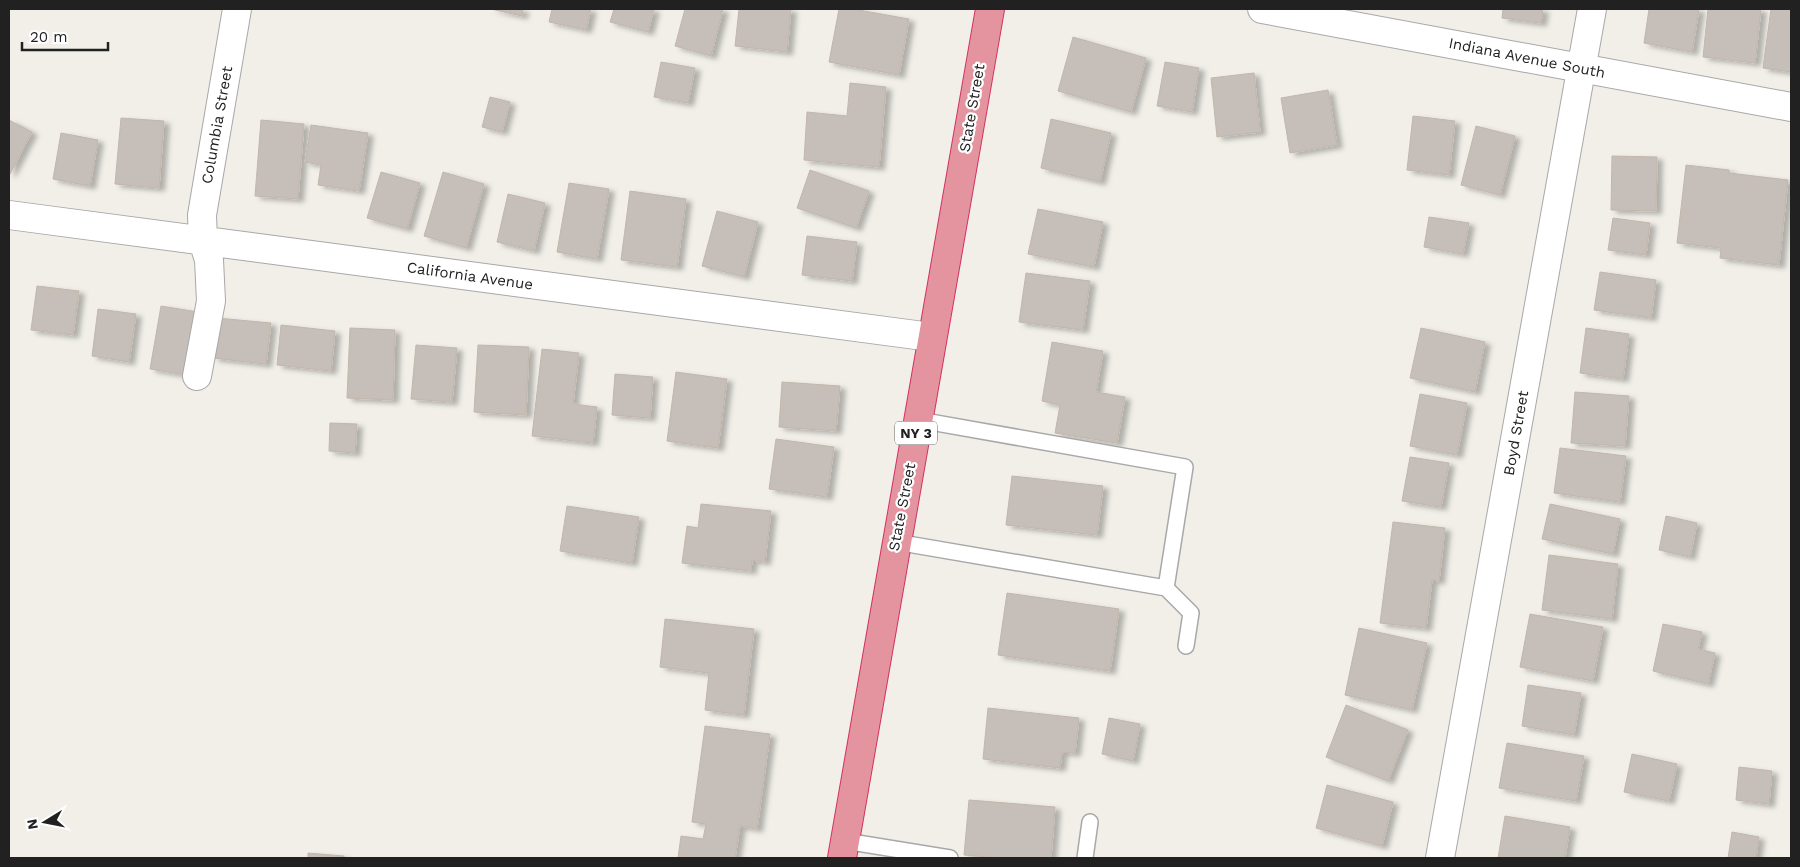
<svg xmlns="http://www.w3.org/2000/svg" width="1800" height="867" viewBox="0 0 1800 867" font-family="'Work Sans',sans-serif">
	<style>
		.building { fill: #c6beb8; stroke: #c2b6ab; filter: url(#shadow) }
		.lines { fill: none; stroke-linecap: round; stroke-linejoin: round }
		.lane-casing { stroke: #a8a8a8; stroke-width: 18 }
		.street-casing { stroke: #a8a8a8; stroke-width: 30 }
		.highway-casing { stroke: #d43061; stroke-width: 30 }
		.lane { stroke: #fff; stroke-width: 15 }
		.street { stroke: #fff; stroke-width: 28 }
		.highway { stroke: #e4949f; stroke-width: 28 }
		.labels { text-anchor: middle; dominant-baseline: central; stroke-width: 4.5; stroke-linejoin: round; paint-order: stroke }
		.shield { fill: #fff; stroke: #646464; stroke-width: 1 }
		.shield-label { font-size: 14px; font-weight: bold; fill: #212121 }
		.street-label { font-size: 15px; fill: #212121; stroke: #fff }
	</style>
	<defs>
		<filter id="shadow"><feDropShadow dx="5.5" dy="3" stdDeviation="2.5" flood-color="#0004"/></filter>
	</defs>
	<rect width="100%" height="100%" fill="#f1efe8"/>
	<!-- building -->
	<path class="building" d="M491,9h32l-1,7z
		M552,9h39l-5,21 -37,-8z
		M614,9h40l-6,23 -38,-10z
		M685,9h38l-12,47 -36,-10z
		M739,9h52l-4,43 -52,-6z
		M839,9h14l56,10 -10,56 -70,-13z
		M1503,9h40l-2,14 -39,-5z
		M1649,9h50l-7,43 -48,-9z
		M1708,9h53l-6,54 -52,-6z
		M1771,9h20v63l-28,-4z
		M1073,37l73,21 -15,54 -73,-21z
		M661,62l34,6 -7,35 -34,-6z
		M1165,62l34,6 -7,44 -35,-6z
		M1254,73l6,59 -43,5 -6,-59z
		M850,83l36,4 -7,80 -75,-7 3,-48 40,4z
		M1328,90l9,55 -47,8 -9,-55z
		M490,97l20,5 -8,30 -20,-5z
		M1413,116l42,5 -6,54 -42,-5z
		M121,118l43,3 -5,67 -44,-4z
		M1051,119l60,14 -11,49 -59,-14z
		M9,120l23,12 -22,42 -1,-1z
		M261,120l43,4 -6,75 -43,-3z
		M311,125l57,8 -9,58 -41,-6 3,-20 -16,-3z
		M1476,126l39,10 -15,59 -39,-10z
		M61,133l37,7 -8,46 -37,-7z
		M1612,156l45,1 -1,54 -45,-1z
		M1686,165l43,5v3l59,7 -9,85 -59,-7 1,-10 -44,-5z
		M810,170l59,21 -13,37 -59,-20z
		M381,172l39,11 -13,46 -40,-11z
		M443,172l41,12 -18,64 -42,-12z
		M569,183l40,6 -12,70 -40,-7z
		M630,191l56,8 -9,68 -56,-7z
		M508,194l37,9 -11,48 -37,-9z
		M1038,209l65,13 -9,45 -66,-13z
		M717,211l41,11 -14,55 -42,-11z
		M1429,217l40,6 -6,31 -39,-7z
		M1613,218l37,5 -4,32 -38,-5z
		M807,236l50,6 -5,39 -50,-6z
		M1600,272l56,8 -5,38 -57,-8z
		M1026,273l64,8 -7,49 -64,-8z
		M37,286l42,5 -6,44 -42,-5z
		M161,306l37,6 -11,63 -37,-6z
		M98,309l38,5 -7,48 -37,-6z
		M217,318l54,5 -5,41 -53,-6z
		M281,325l54,6 -4,40 -54,-6z
		M350,328l45,2 -2,70 -46,-2z
		M1421,328l64,14 -10,50 -65,-14z
		M1586,328l43,6 -6,45 -43,-6z
		M1052,342l51,9 -7,41 29,5 -8,46 -62,-10 5,-28 -18,-4z
		M416,345l41,3 -5,54 -41,-3z
		M478,345l51,2 -3,68 -52,-3z
		M542,349l37,4 -6,51 24,3 -4,36 -61,-7z
		M676,372l51,7 -9,69 -51,-7z
		M615,374l38,3 -3,41 -38,-3z
		M782,382l58,4 -4,45 -57,-4z
		M1575,392l54,4 -4,50 -54,-3z
		M1420,394l47,9 -10,52 -47,-9z
		M330,423l27,1 -2,29 -26,-2z
		M776,439l58,8 -7,50 -58,-8z
		M1560,448l66,8 -6,46 -66,-9z
		M1410,457l39,6 -8,44 -39,-6z
		M1012,476l91,10 -6,49 -91,-10z
		M701,504l70,7 -6,51 -13,-2 -1,11 -69,-8 5,-37 11,2z
		M1550,504l70,15 -7,35 -71,-15z
		M567,506l72,11 -7,46 -72,-12z
		M1666,516l31,7 -7,34 -31,-7z
		M1393,522l52,6 -6,53 -7,-1 -6,48 -46,-5z
		M1549,555l69,9 -6,55 -70,-9z
		M1007,593l112,16 -9,62 -112,-16z
		M1530,614l73,13 -10,54 -73,-14z
		M665,619l89,10 -10,86 -39,-5 4,-37 -49,-6z
		M1663,624l39,8 -4,17 17,4 -7,31 -55,-13z
		M1359,628l68,15 -15,67 -67,-15z
		M1528,685l53,8 -7,42 -52,-9z
		M1346,705l62,25 -20,51 -62,-24z
		M988,708l91,10 -4,35 -13,-1 -2,16 -77,-9z
		M1109,718l31,6 -7,37 -31,-7z
		M705,726l65,8 -13,95 -17,-3 -5,32h-57l3,-22 22,3 3,-15 -14,-2z
		M1507,743l77,13 -8,45 -77,-13z
		M1632,754l45,10 -8,37 -45,-9z
		M1739,767l33,4 -3,33 -33,-4z
		M1327,785l66,17 -11,44 -66,-18z
		M969,800l86,7 -4,51h-52l-35,-3z
		M1505,816l65,11 -5,31h-67z
		M1732,832l27,5 -3,21h-28z
		M308,853l36,3v2h-36z"/>
	<g class="lines">
		<!-- lane casing -->
		<g class="lane-casing">
			<path id="lane" d="M919,420l266,47 -19,121 25,25 -5,33
				M896,542l270,46
				M845,841l105,17
				M1085,858l5,-36"/>
		</g>
		<!-- street casing -->
		<g class="street-casing">
			<path id="street" d="M1262,9l529,98
				M9,215l922,122
				M197,376l14,-75 -2,-41 -6,-19 -1,-26 35,-206
				M1440,858l152,-849"/>
		</g>
		<!-- highway casing -->
		<g class="highway-casing">
			<path id="highway" d="M842,858c48,-283 97,-566 148,-849"/>
		</g>
		<!-- lane -->
		<use href="#lane" class="lane"/>
		<!-- street -->
		<use href="#street" class="street"/>
		<!-- highway -->
		<use href="#highway" class="highway"/>
	</g>
	<g class="labels">
		<!-- shield labels -->
		<rect class="shield" x="895" y="421.5" width="42" height="23" rx="4"/>
		<g class="shield-label">
			<text x="916" y="433">NY 3</text>
		</g>
		<!-- street labels -->
		<g class="street-label">
			<text transform="translate(1527 58) rotate(11)">Indiana Avenue South</text>
			<text transform="translate(972 108) rotate(-80)">State Street</text>
			<text transform="translate(217 125) rotate(-80)">Columbia Street</text>
			<text transform="translate(470 276) rotate(8)">California Avenue</text>
			<text transform="translate(1516 433) rotate(-80)">Boyd Street</text>
			<text transform="translate(902 507) rotate(-79)">State Street</text>
		</g>
	</g>
	<!-- border -->
	<rect width="1800" height="867" fill="none" stroke="#212121" stroke-width="20"/>
	<!-- north arrow -->
	<g transform="translate(45 822) rotate(260)" stroke="#ffffff" stroke-width="4" paint-order="stroke">
	<path d="M0-4L9 19L0 12L-9 19Z" fill="#212121"/>
	<text y="-8" font-size="14" font-weight="bold" text-anchor="middle" fill="#212121">N</text>
	</g>
	<!-- scale -->
	<path d="M22 42v8h86v-8" fill="none" stroke="#212121" stroke-width="2.5"/>
	<text x="30" y="42" font-size="15" fill="#212121" stroke="#ffffff" stroke-width="4" paint-order="stroke">20 m</text>
</svg>
